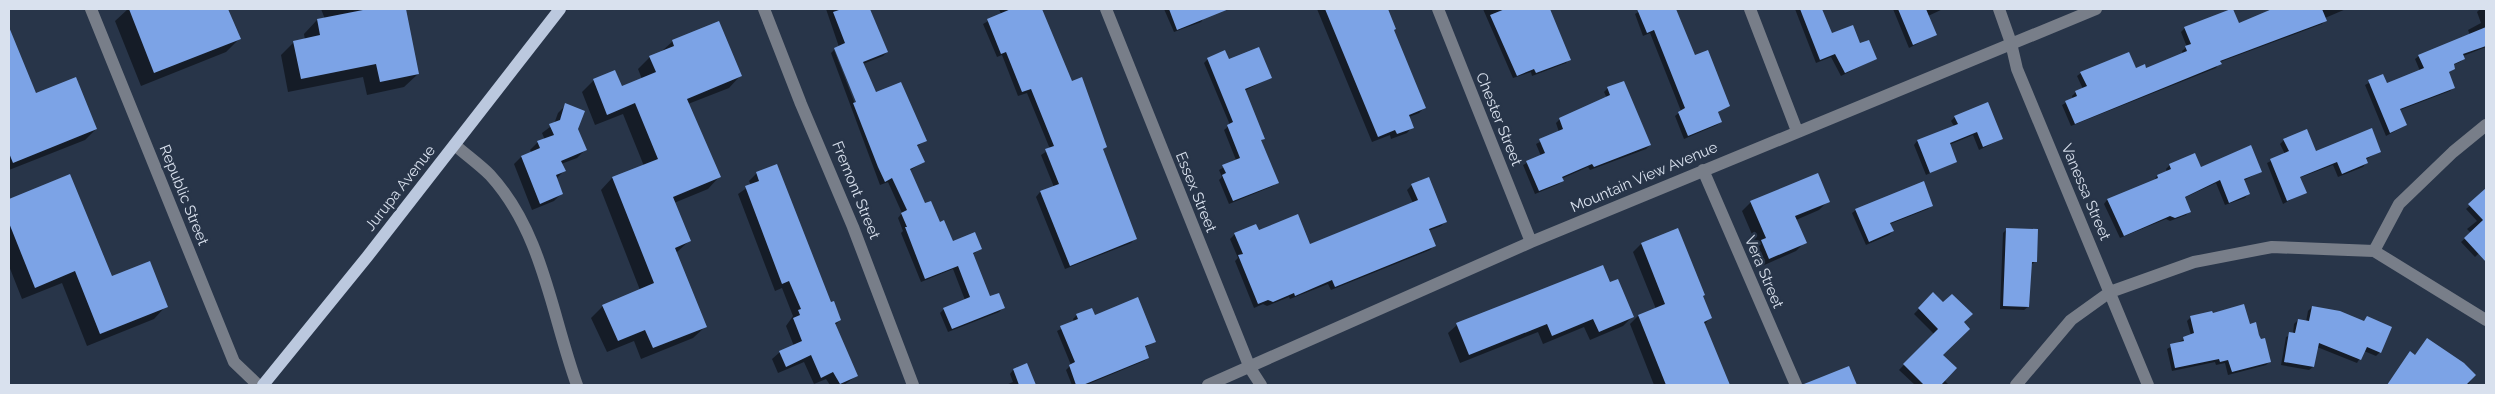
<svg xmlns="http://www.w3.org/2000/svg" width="2495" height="394" viewBox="0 0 2495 394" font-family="Raleway,sans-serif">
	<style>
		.shadow { fill: #0007 }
		.building { fill: #7ca3e6 }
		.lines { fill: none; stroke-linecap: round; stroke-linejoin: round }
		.minor { stroke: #787e89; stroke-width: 12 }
		.major { stroke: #bbc8de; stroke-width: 12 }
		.labels { text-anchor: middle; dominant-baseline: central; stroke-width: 5; stroke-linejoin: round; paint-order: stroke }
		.street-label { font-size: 15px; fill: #d9e1ee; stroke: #283549 }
	</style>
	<rect width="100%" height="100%" fill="#283549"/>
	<!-- shadow -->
	<path class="shadow" d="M128,9h99l12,30 -13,13 -85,34 -26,-65z
		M321,9h84l13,65 -14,13 -37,8 -4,-18 -75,15 -7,-37 13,-13 11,-2 -1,-6 13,-14 8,-1z
		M826,9h44l17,43 -4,4 -20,8 12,30 50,47 -9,6 7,15 -14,9 16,34 27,38 28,6 -8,6 17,43 14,10 -4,4 -51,20 -8,-19 4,-4 21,-9 -12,-31 -32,13 -20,-49 2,-2 -5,-13 4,-5 -14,-31 -8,3 -49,-132 3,-3 23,59 3,-1z
		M999,9h41l31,74 35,64 -4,3 34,88 -5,5 -66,26 -29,-72 4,-5 14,-5 -13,-32 9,-6 -23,-56 -9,3 -16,-41 -5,2 -14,-33 18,-10z
		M1164,9h37l3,9 -3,4 -27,10z
		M1317,9h67l40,99 -5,5 -10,4 3,10 -5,6 -16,6 -1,-4 -18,7z
		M1483,9h66l20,50 -3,4 -34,13 -1,-4 -18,6z
		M1643,9h32l19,48 35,49 -12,7 4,9 -4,3 -33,14 -9,-23 6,-5 -31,-78 -7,3 -8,-22z
		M1795,9h26l10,26 28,9 16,15 -34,17 -10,-19 -15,6z
		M1893,9h50l-15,7 7,19 -26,13z
		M2271,9h75l-21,9 1,2 -4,4 -102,38 -4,6 -145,58 -9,-21 11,-6 -1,-3 4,-4 7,-3 -6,-13 4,-3 65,-4 37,-15 -1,-3 5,-4 -6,-15 4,-4 53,-3 33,-15z
		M2480,9h6v38l-23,9 1,3 -4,3 -7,3 1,4 -6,4 6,14 -4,4 -50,19 6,15 -20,11 -21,-51 18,-10 3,9 34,-13 -5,-12 4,-3 51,-21 -2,-5 13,-7 -4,-11z
		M9,29l27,66 60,34 -11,11 -76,30z
		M673,41l67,35 -11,12 -41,16 31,73 -11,12 -34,14 15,38 -13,12 29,74 -12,11 -52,21 -7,-18 -27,11 -16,-34 12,-12 37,-16 -39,-100 11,-12 32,-12 -21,-52 -28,11 -13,-33 12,-12 21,-9 6,17 21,-9 -4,-10 12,-12 11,-5z
		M1208,59l20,2 42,17 -26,13 19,47 -3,3 17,41 -4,4 -44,18 -10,-24 3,-3 -3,-7 17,-10 -12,-30 6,-5 -26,-62z
		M1608,88l42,57 -4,4 -56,21 -2,-3 -27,12 1,2 -3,3 -24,10 -12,-29 18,-9 -5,-12 23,-12 -3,-9 3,-3 48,-22 -3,-6z
		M566,105l19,45 -8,8 -16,6 3,7 -8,8 6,14 -8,8 -22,9 -18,-46 7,-7 11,-4 -2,-3 8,-8 7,-2 -3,-7 12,-9 4,-11z
		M1955,117l47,22 -23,11 -6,-15 -24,10 6,16 -29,14 -12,-30 3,-4 37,-15 -3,-5z
		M2284,140l31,13 65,-2 -15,9 1,3 -3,4 -25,10 -5,-12 -34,13 6,14 -22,12 -16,-41 18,-9 -5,-10z
		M2170,165l30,4 60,3 -17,9 5,13 -3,4 -20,7 -9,-22 -32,15 6,13 -4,4 -16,6 -4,-2 -46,19 -16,-34 3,-4 47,-19 3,-5 10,-4 -1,-3z
		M757,173l83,147 -5,5 21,51 -12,9h-14l-4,-6 -12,5 -10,-22 -26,11 -6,-14 8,-7 14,-6 -8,-20 7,-10 -11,-28 -7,3 -37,-97 13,-9 -2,-4z
		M69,175l42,103 55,28 -12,13 -67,27 -25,-63 -40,16 -13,-33v-66z
		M1412,185l34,36 -5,5 -13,5 6,14 -4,5 -99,40 -3,-6 -38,15 -1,-2 -22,9 -4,-2 -9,4 -19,-47 3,-3 -8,-19 5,-5 23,-2 51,13 104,-42 -6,-13z
		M2486,192v54l-11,11 -14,-15 10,-9 -4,-4 10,-8 -11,-12z
		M1828,201l-9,9 -23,10 9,22 -9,9 -36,16 -7,-17 4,-4 -15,-35 9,-9z
		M1932,205l-4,4 -38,15 3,7 -4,4 -23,10 -14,-32 4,-3z
		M2007,229l29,32 -5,4 -3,42 -4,3 -24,-1 3,-76z
		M1641,244l61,52 8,22 -6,7 24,60h-74l-24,-61 8,-8 18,-7 -23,-57z
		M1609,284l23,33 -9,9 -33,14 -6,-13 -41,17 -5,-12 -78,31 -12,-30 9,-8z
		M1933,294l29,28 -20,33 2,25 5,5h-34l-16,-15 35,-36 -20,-20z
		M2312,307l51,15 4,-4 13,34 -4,4 -12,-5 -7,12 -40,-16 -4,20 -4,3 -28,-5 5,-28 7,-3 1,-10 4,-4 8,2 2,-11z
		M1077,315l17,1 61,25 -11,7 4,10 -4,3 -58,24h-14l-6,-15 5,-5 -14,-34 17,-9 -1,-3z
		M2212,315l37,11 9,10 12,25 -4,4 -38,10 -3,-12 -9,2 -1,-3 -43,9 -5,-22 24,-14 -4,-14 4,-4z
		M2427,339l47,36 -6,10h-80l19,-28 8,-1z
		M1027,365l8,20h-29l7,-3 -3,-8 3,-4z"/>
	<!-- building -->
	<path class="building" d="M129,9h99l13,30 -87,34z
		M368,9h38l13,65 -39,8 -4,-18 -75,15 -8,-38 27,-6 -3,-16z
		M842,9h28l18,43 -25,10 13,30 25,-10 26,59 -10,4 8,17 -15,7 15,34 6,-2 9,21 4,-2 9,21 22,-9 7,17 -9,4 17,43 9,-3 6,15 -53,21 -9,-21 27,-11 -12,-31 -33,13 -20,-52h2l-6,-14 6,-3 -15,-32 -7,4 -7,-15 -25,-64 3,-1 -22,-54 11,-5 -12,-31z
		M1011,9h31l30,72 10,-4 25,70 -4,2 34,90 -67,27 -30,-75 19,-7 -14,-35 9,-3 -23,-57 -9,3 -16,-40 -5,2 -14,-35z
		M1169,9h60l-52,21z
		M1325,9h63l8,20 -2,1 32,78 -17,7 5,13 -17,6 -2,-4 -17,7z
		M1505,9h45l21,51 -35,13 -2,-4 -17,7 -27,-61z
		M1637,9h39l19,46 13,-5 22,56 -12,6 4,10 -34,14 -10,-24 7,-4 -31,-78 -7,3z
		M1800,9h22l10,24 21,-8 7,18 9,-3 8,19 -32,14 -10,-19 -15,6z
		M1898,9h28l11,26 -24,10z
		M2231,9h2l6,14 33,-14h50l5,12 -107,40 2,3 -147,60 -10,-23 12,-5 -2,-5 12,-5 -7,-14 49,-20 7,16 9,-4 1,4 41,-17 -2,-5 6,-2 -7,-17z
		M719,21l23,55 -55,23 34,78 -48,20 18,44 -16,7 32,79 -54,21 -8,-18 -27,11 -16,-36 52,-22 -42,-106 46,-18 -23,-56 -28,12 -14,-36 22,-9 7,16 34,-14 -7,-16 25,-10 -2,-6z
		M9,27l27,66 40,-16 21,52 -84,34 -4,-10z
		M2486,27v19l-23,8 2,5 -11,5 1,5 -6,3 6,16 -55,21 7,16 -17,8 -22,-53 15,-6 4,9 37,-15 -6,-13z
		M1259,47l13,31 -27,11 20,50 -4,1 18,43 -46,18 -11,-26 4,-2 -4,-8 18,-7 -13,-33 6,-3 -26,-64 18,-8 4,9z
		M1624,81l27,64 -57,22 -2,-3 -30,13 2,4 -25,10 -13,-30 19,-8 -6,-14 24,-10 -4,-11 51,-23 -3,-8z
		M1988,102l15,37 -20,8 -6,-15 -27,11 7,19 -27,11 -13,-33 41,-16 -4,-8z
		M565,103l20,8 -7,18 9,21 -26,11 5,10 -10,4 7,19 -23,10 -19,-48 19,-8 -3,-7 17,-6 -5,-11 11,-4z
		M2372,128l9,24 -15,6 2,5 -26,11 -5,-12 -37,15 7,16 -20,8 -17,-42 19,-8 -6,-12 24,-10 9,22z
		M2251,145l11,27 -18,7 6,15 -21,9 -9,-23 -35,17 6,15 -16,6 -5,-2 -46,20 -17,-37 51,-21 -1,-3 14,-6 -2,-5 26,-11 6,14z
		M777,164l54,138 3,-1 7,19 -6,3 23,53 -18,8 -7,-12 -12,6 -10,-23 -25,12 -7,-16 23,-10 -9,-23 7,-3 -2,-5 3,-1 -12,-28 -7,3 -37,-98 14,-5 -3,-9z
		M1818,173l12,29 -35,14 12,27 -38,16 -8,-19 5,-2 -16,-37z
		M70,174l42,102 38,-15 18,46 -68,27 -25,-63 -40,17 -26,-65v-24z
		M1429,177l18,45 -18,7 7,17 -101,41 -3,-7 -37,16 -1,-3 -21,9 -5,-2 -10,4 -20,-49 5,-1 -9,-21 22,-9 3,6 39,-16 12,30 108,-44 -7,-16z
		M1924,181l9,25 -43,17 4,8 -25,11 -14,-33z
		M2486,188v74l-22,-24 19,-18 -15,-16z
		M1678,228l27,67 -2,1 9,22 -8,4 26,63h-64l-28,-70 27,-11 -24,-61z
		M2006,228l32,1 -1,33h-5l-3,45 -26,-1z
		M1603,265l7,17 8,-3 16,38 -35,15 -6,-13 -41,17 -5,-12 -78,31 -13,-32z
		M1933,292l10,10 9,-8 21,20 -9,8 6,7 -27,26 14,13 -16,17h-17l-21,-21 35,-35 -20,-21z
		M1138,297l18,45 -11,4 4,12 -66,27h-7l-7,-20 6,-3 -15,-36 18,-7 -2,-5 16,-6 3,7z
		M2244,304l6,20 6,-2 3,13 2,4 4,-1 6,24 -39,10 -4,-12 -8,2 -1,-3 -44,9 -5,-24 14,-3 -1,-4 11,-4 -4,-17 22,-5 1,2z
		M2312,306l28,5 24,10 3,-5 25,11 -11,26 -14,-6 -6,13 -42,-17 -5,24 -30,-5 5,-30 6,1 3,-14 11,2z
		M2427,338l37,25 12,12 -10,10h-79l23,-34 5,4z
		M1027,363l9,22h-17l-6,-16z
		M1849,366l8,19h-53v-1z"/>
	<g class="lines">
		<!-- minor -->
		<path class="minor" d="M91,9l143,353 24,23
			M764,9l37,95 52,123 60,158
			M1106,9l144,359 11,17
			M1438,9l93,233
			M1750,9l47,122
			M1999,9l12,34 6,26 131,316
			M455,145c11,10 24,19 35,30 53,58 61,138 87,210
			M1703,170l93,215
			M2374,251l112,69
			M1208,385l323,-143 565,-233
			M2016,385l55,-65 39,-28 84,-30 78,-15 102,4 25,-47 54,-52 33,-27"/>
		<!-- major -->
		<path class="major" d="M263,385l104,-128 193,-248"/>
	</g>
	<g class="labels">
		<!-- street labels -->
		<g class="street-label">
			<text transform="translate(1499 119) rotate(68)">Chester Street</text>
			<text transform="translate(1644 177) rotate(-23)">Mountain View Avenue</text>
			<text transform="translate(400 188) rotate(-52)">Jurupa Avenue</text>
			<text transform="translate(856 190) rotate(68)">Fremont Street</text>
			<text transform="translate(1196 192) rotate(68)">Essex Street</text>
			<text transform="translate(2086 192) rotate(67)">Vanessa Street</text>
			<text transform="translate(184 195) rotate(68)">Republic Street</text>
			<text transform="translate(1764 272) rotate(67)">Vera Street</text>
		</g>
	</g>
	<!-- border -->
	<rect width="2495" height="394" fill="none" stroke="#d9e1ee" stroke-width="20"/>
</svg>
